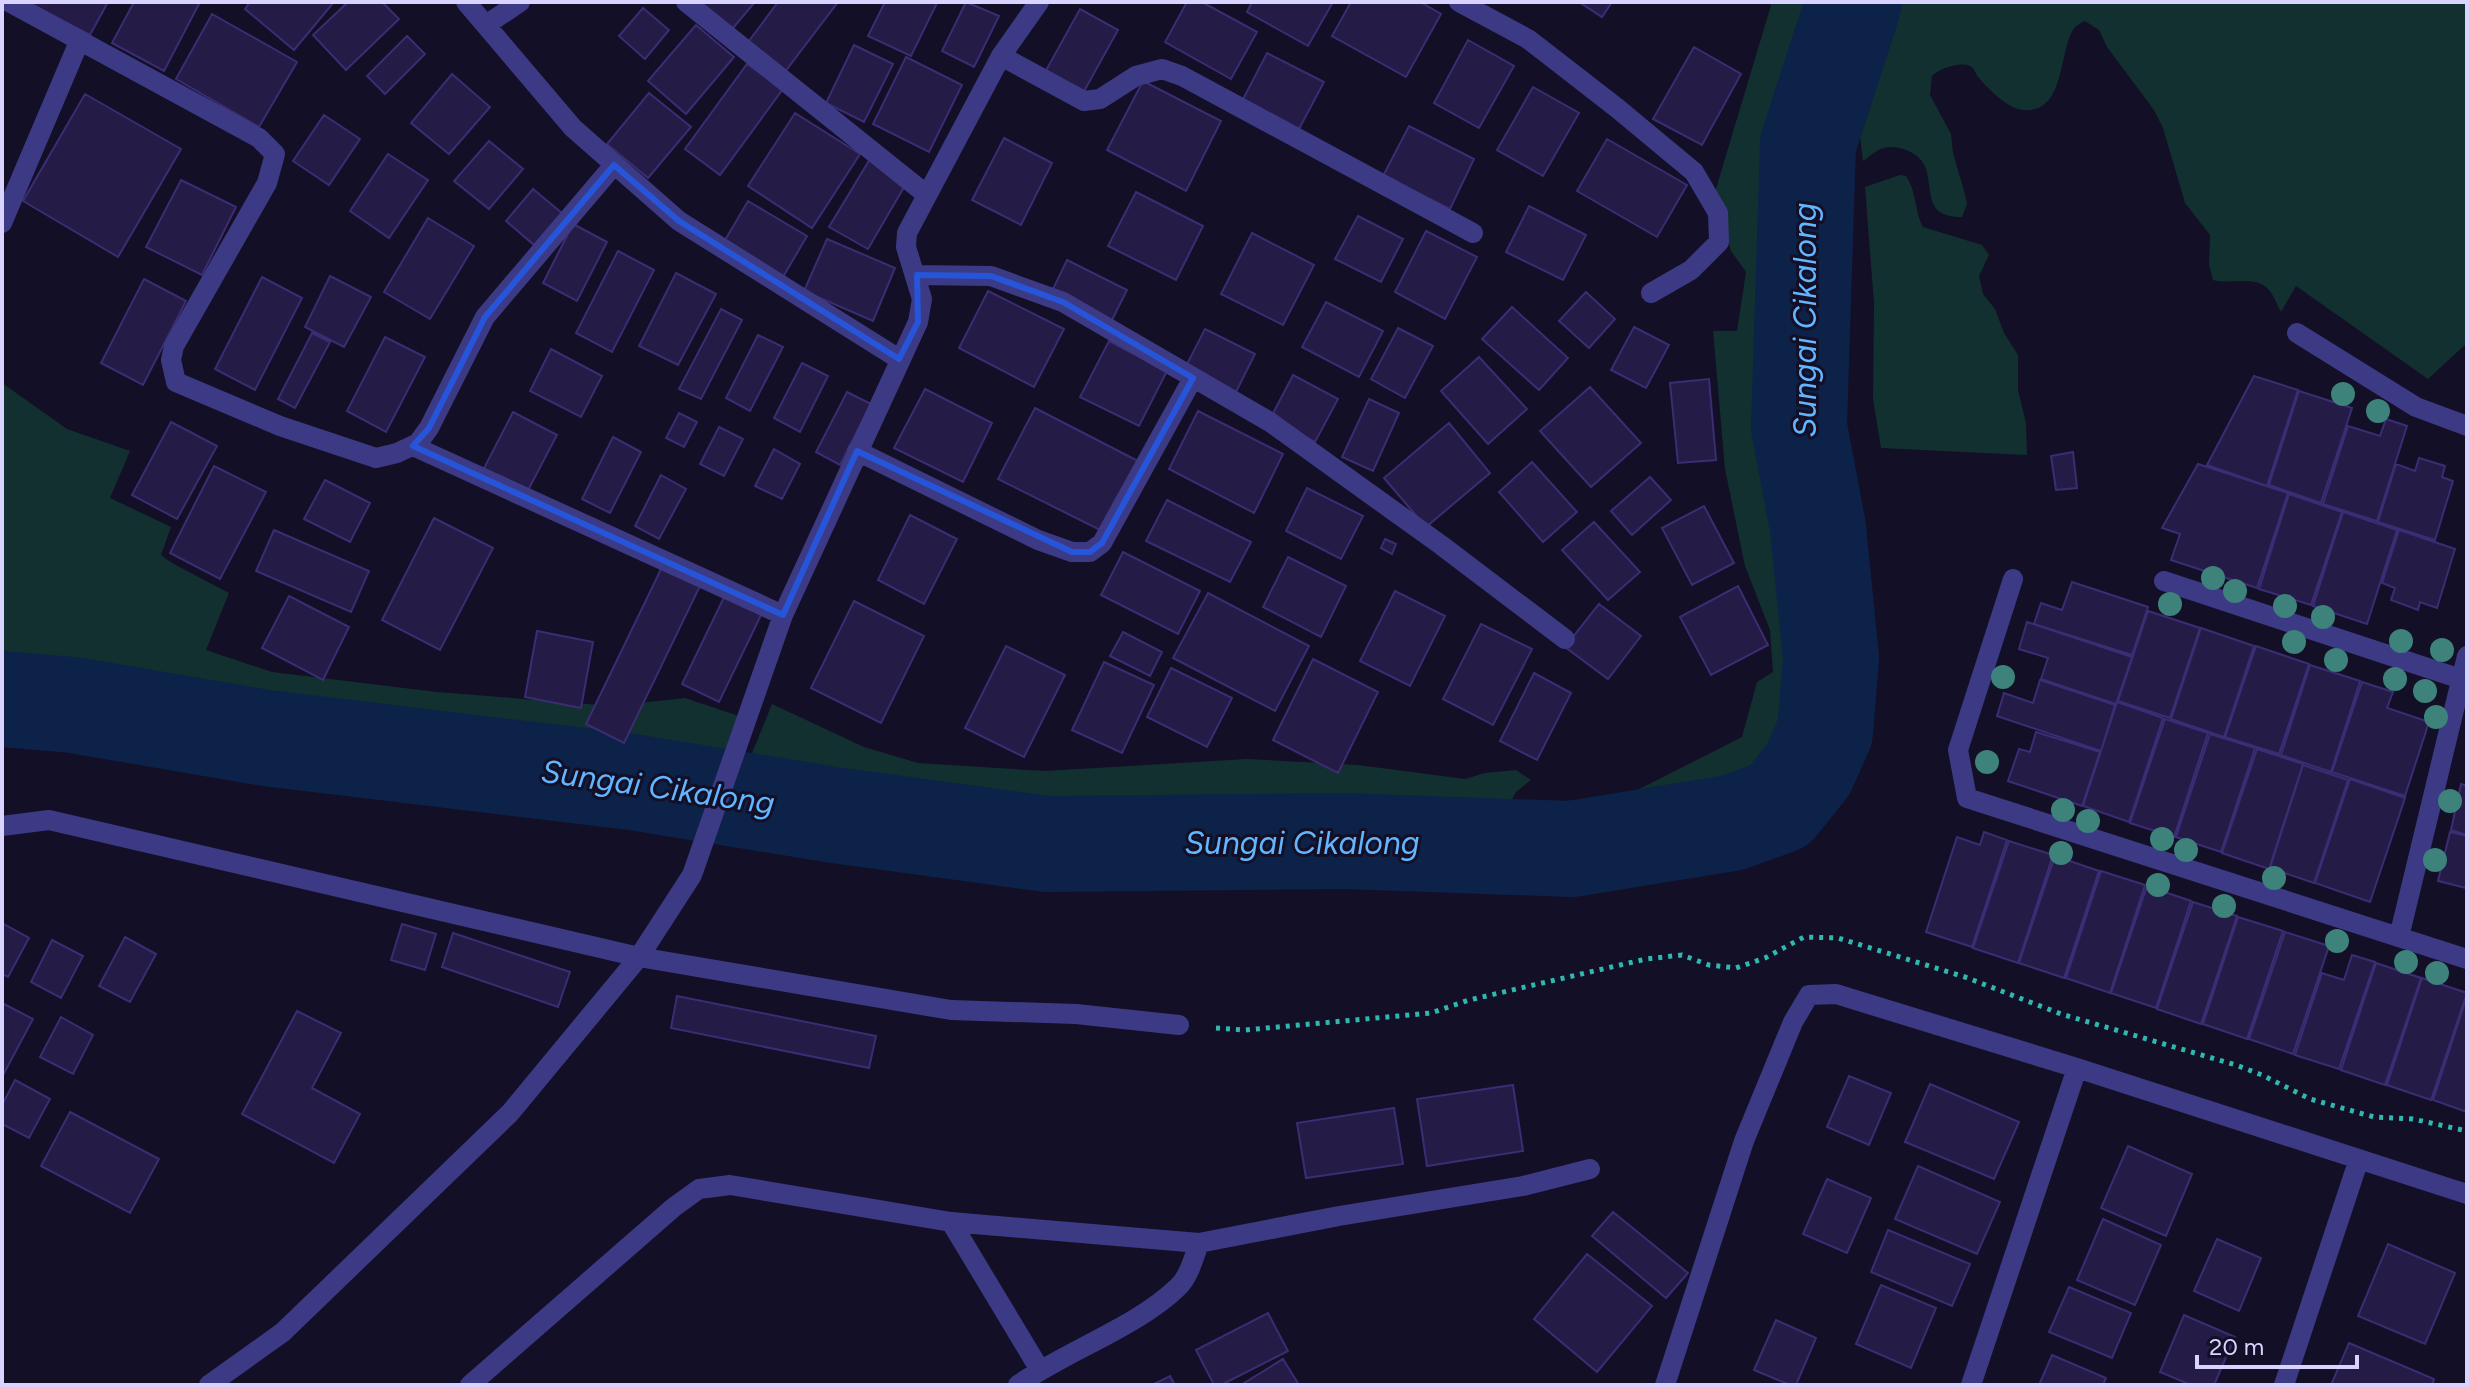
<svg xmlns="http://www.w3.org/2000/svg" width="2469" height="1387" viewBox="0 0 2469 1387" font-family="Figtree,sans-serif">
	<style>
		.green { fill: #12302f }
		.lines { fill: none; stroke-linecap: round; stroke-linejoin: round }
		.river { stroke: #0c2248; stroke-width: 96 }
		.building { fill: #241b47; stroke: #3b2d73; stroke-width: 2 }
		.path { stroke: #2fb8b0; stroke-width: 5; stroke-dasharray: 4 6; stroke-linecap: butt }
		.minor { stroke: #3d3a85; stroke-width: 20 }
		.tree { fill: #3d827b }
		.marked { fill: none; stroke: #2655da; stroke-width: 6; stroke-linejoin: round }
		.labels { text-anchor: middle; dominant-baseline: central; stroke-width: 6; stroke-linejoin: round; paint-order: stroke }
		.water-label { font-size: 32px; font-style: italic; fill: #62b6ff; stroke: #130f26 }
	</style>
	<rect width="100%" height="100%" fill="#130f26"/>
	<!-- green -->
	<path class="green" d="M1772,2h48l-49,140 -4,287 19,102 10,104 2,24 -4,64 -13,30 -22,26 -36,13 -131,21 150,-76 15,-55 16,-10 -3,-42 -25,-64 -20,-97 -12,-138h24l9,-59 -15,-21 -16,-59z
		M1880,2h587v341l-39,36 -132,-93 -15,26c-4,-7 -7,-17 -13,-23 -13,-14 -38,-4 -55,-9l-4,-15 1,-30 -25,-32 -22,-75 -9,-18 -47,-63 -8,-17 -14,-9c-2,1 -9,5 -10,6 -17,21 -8,87 -52,83 -15,-1 -35,-21 -44,-32 -3,-3 -4,-8 -7,-11 -9,-7 -34,2 -40,9l-2,19 21,39 2,19 13,45 1,6 -5,13c-37,0 -29,-23 -36,-48 -4,-15 -27,-25 -42,-21 -7,1 -15,9 -21,13l-8,-65 13,-76z
		M1900,175l6,1c11,16 8,34 17,51l59,18 7,10 -10,21 4,18 12,15 9,24 14,22v35l8,33 1,32 -146,-7 -8,-49 1,-96 -9,-116z
		M2,383l65,46 63,22 -20,47 61,29 -10,28 11,8 57,30 -23,57 66,22 165,20 175,14 73,-8 54,18 -19,58 -105,-20 -158,-20 -45,-14 -53,-7 -38,6h-20l-120,-22 -145,-11 -34,-9z
		M772,704l92,43 54,16 127,8 202,-12 111,6 107,14 20,-6 31,-3 15,10 -15,12 -12,22 -160,-5 -295,3 -185,-20 -125,-7z"/>
	<g class="lines">
		<!-- river -->
		<path class="river" d="M2,699l71,6 193,33 366,44 202,33 213,29 297,-3 227,8 160,-26 48,-17 29,-36 17,-38 6,-74 -13,-130 -19,-101 9,-283 46,-142"/>
	</g>
	<!-- building -->
	<path class="building" d="M27,2h81l-18,33z
		M134,2h66l-36,69 -52,-28z
		M250,2h84l-40,48 -49,-41z
		M348,2h34l17,17 -53,51 -33,-35z
		M691,2h64l-27,32z
		M778,2h60l-54,71 -38,-28z
		M885,2l52,1 -26,53 -43,-20z
		M966,2l33,14 -25,51 -32,-16z
		M1187,2h15l55,30 -26,47 -66,-37z
		M1252,2h81l-25,44 -61,-34z
		M1351,2h69l21,12 -35,63 -74,-41z
		M1579,2h33l-10,15z
		M643,8l26,22 -24,29 -26,-23z
		M1080,9l38,21 -36,65 -38,-21z
		M212,14l85,48 -38,65 -83,-48z
		M696,25l38,32 -48,57 -38,-33z
		M407,36l18,18 -40,40 -18,-18z
		M1468,40l46,26 -35,62 -45,-25z
		M854,45l39,19 -29,58 -38,-19z
		M1694,47l47,27 -39,71 -49,-26z
		M1267,53l57,29 -25,47 -57,-28z
		M906,57l56,28 -33,67 -56,-28z
		M747,64l36,25 -63,86 -35,-26z
		M452,74l38,33 -41,47 -38,-31z
		M1143,81l78,40 -35,70 -79,-41z
		M1533,87l46,26 -36,63 -46,-26z
		M649,93l42,34 -43,51 -41,-34z
		M85,94l96,55 -63,108 -95,-56z
		M795,113l65,41 -48,74 -64,-42z
		M324,115l36,24 -31,46 -36,-24z
		M1409,126l65,33 -24,50 -67,-33z
		M1004,138l48,25 -31,62 -49,-25z
		M1607,139l80,46 -30,52 -80,-46z
		M489,141l34,28 -34,40 -35,-28z
		M388,154l40,26 -39,58 -39,-27z
		M870,159l37,23 -39,67 -39,-22z
		M181,180l55,27 -34,68 -56,-28z
		M533,189l29,24 -28,32 -28,-24z
		M1136,192l67,34 -27,54 -68,-34z
		M748,201l59,35 -24,41 -59,-35z
		M1529,206l57,29 -23,45 -57,-28z
		M1358,216l45,23 -22,43 -46,-23z
		M428,218l46,28 -44,73 -46,-27z
		M573,224l34,18 -30,59 -34,-18z
		M1426,231l51,26 -32,62 -50,-27z
		M1252,233l62,32 -31,60 -62,-31z
		M827,239l68,29 -22,53 -69,-30z
		M618,251l36,19 -42,82 -36,-19z
		M1067,260l60,30 -16,32 -59,-31z
		M676,273l40,21 -38,71 -39,-19z
		M330,276l41,21 -27,50 -39,-20z
		M262,277l40,21 -47,92 -40,-21z
		M144,279l42,22 -43,84 -42,-22z
		M988,291l76,38 -30,58 -75,-39z
		M1586,292l29,27 -26,29 -30,-27z
		M1326,302l57,29 -24,46 -57,-30z
		M1512,307l56,51 -29,32 -57,-51z
		M721,309l21,11 -41,79 -22,-10z
		M1634,327l35,18 -23,43 -35,-18z
		M1398,328l35,18 -28,52 -34,-19z
		M1205,329l50,25 -19,38 -50,-26z
		M312,333l18,9 -35,66 -17,-9z
		M758,335l25,12 -33,64 -24,-13z
		M385,337l40,20 -39,75 -39,-21z
		M1109,341l58,30 -28,55 -59,-29z
		M551,349l51,27 -21,41 -51,-26z
		M1479,357l48,52 -39,35 -47,-53z
		M802,363l26,13 -28,56 -26,-14z
		M1293,375l45,24 -23,43 -45,-23z
		M2254,376l44,14 -31,96 -60,-21z
		M1709,379l7,81 -38,3 -8,-80z
		M1590,387l51,56 -50,44 -51,-56z
		M925,389l67,34 -29,59 -69,-34z
		M2299,391l53,17 -31,95 -52,-18z
		M847,392l24,12 -31,61 -24,-13z
		M1369,399l30,14 -26,58 -31,-14z
		M1035,408l103,53 -36,70 -104,-52z
		M1198,411l85,43 -29,59 -85,-44z
		M513,412l44,23 -32,61 -44,-22z
		M679,413l18,9 -13,25 -18,-9z
		M2386,419l21,7 -30,95 -54,-17 25,-78 32,10z
		M171,422l46,24 -40,73 -45,-24z
		M1449,423l41,50 -64,54 -42,-49z
		M719,427l24,12 -19,37 -24,-12z
		M613,437l28,15 -31,61 -28,-14z
		M774,449l26,15 -18,35 -27,-13z
		M2073,452l4,36 -21,2 -5,-34z
		M2419,458l26,8 -3,11 11,4 -18,59 -57,-18 18,-58 19,7z
		M1532,462l45,50 -34,30 -44,-50z
		M2198,464l90,29 -31,95 -86,-28 9,-26 -18,-6z
		M214,466l52,26 -46,87 -50,-26z
		M661,475l25,14 -27,50 -24,-13z
		M1650,477l21,23 -39,35 -21,-24z
		M325,480l45,23 -20,39 -46,-23z
		M1307,488l56,28 -22,43 -55,-28z
		M2289,494l53,18 -31,93 -52,-16z
		M1167,500l84,42 -21,40 -84,-41z
		M1704,506l30,57 -42,22 -30,-57z
		M2343,512l54,18 -30,94 -54,-18z
		M910,515l47,24 -33,65 -46,-24z
		M434,518l59,30 -53,102 -58,-30z
		M1594,522l46,50 -32,28 -46,-50z
		M274,530l95,41 -18,41 -95,-41z
		M2399,530l56,19 -18,59 -17,-6 -2,8 -27,-10 4,-12 -13,-5z
		M1385,539l11,5 -4,10 -11,-6z
		M1123,552l77,39 -22,43 -77,-39z
		M1288,557l58,29 -25,51 -58,-30z
		M662,567l38,19 -76,157 -38,-19z
		M2072,582l76,25 -16,48 -98,-31 7,-21 21,7z
		M1738,586l30,59 -57,30 -31,-58z
		M727,591l37,18 -45,93 -37,-18z
		M1395,591l50,25 -35,70 -50,-25z
		M1208,593l101,53 -34,65 -102,-53z
		M289,596l60,31 -26,53 -61,-32z
		M854,601l70,35 -43,87 -70,-35z
		M1599,604l42,32 -33,43 -43,-32z
		M2148,611l52,17 -30,90 -52,-17z
		M2027,622l105,35 -16,47 -75,-25 7,-21 -29,-9z
		M1481,624l51,25 -39,76 -50,-26z
		M2201,628l53,18 -30,91 -53,-18z
		M537,631l56,11 -12,66 -56,-11z
		M1123,632l39,20 -12,24 -40,-20z
		M1006,646l59,29 -41,82 -59,-29z
		M2256,646l53,18 -30,90 -54,-17z
		M1313,659l65,33 -40,81 -65,-33z
		M1104,662l50,23 -32,68 -50,-23z
		M2310,665l50,16 -29,91 -50,-17z
		M1171,668l61,30 -25,49 -60,-30z
		M1534,673l37,20 -34,67 -37,-19z
		M2040,680l75,25 -14,46 -104,-35 7,-23 29,10z
		M2362,682l31,10 -6,16 42,14 -24,74 -73,-24z
		M2117,702l46,16 -34,104 -46,-16z
		M2165,719l43,14 -34,104 -44,-14z
		M2036,732l64,20 -18,54 -74,-25 11,-32 11,3z
		M2210,734l45,14 -34,104 -45,-15z
		M2257,749l46,15 -34,105 -47,-16z
		M2303,765l45,15 -34,103 -44,-15z
		M2350,779l55,19 -35,104 -55,-19z
		M2461,784l6,2v49l-16,-5z
		M1984,832l23,8 -35,107 -46,-15 31,-95 23,8z
		M2450,832l17,4v55l-1,-3 -28,-7z
		M2009,841l44,14 -35,108 -45,-15z
		M2055,856l44,15 -35,107 -45,-15z
		M2101,871l44,14 -35,108 -44,-15z
		M2147,886l44,15 -35,107 -45,-15z
		M2193,902l44,14 -36,108 -44,-15z
		M2238,917l45,14 -36,108 -44,-15z
		M2,923l27,15 -21,39 -6,-3z
		M402,924l34,10 -11,36 -34,-10z
		M2285,932l44,14 -36,108 -44,-15z
		M453,933l117,39 -12,35 -116,-40z
		M125,937l31,17 -26,48 -31,-16z
		M52,940l31,16 -22,42 -30,-16z
		M2352,955l23,7 -36,107 -44,-14 27,-82 22,7z
		M2376,963l45,15 -36,107 -44,-15z
		M2422,978l45,15 -36,107 -44,-15z
		M677,996l199,40 -7,32 -198,-40z
		M2467,996v116l-34,-12z
		M2,1003l31,16 -31,58z
		M297,1011l44,22 -29,55 48,26 -26,49 -92,-49z
		M61,1017l32,18 -20,39 -33,-17z
		M1849,1076l42,17 -22,52 -42,-18z
		M15,1080l35,19 -21,39 -27,-14v-19z
		M1930,1084l89,38 -25,57 -89,-37z
		M1513,1085l10,66 -96,15 -10,-67z
		M1394,1108l9,56 -97,14 -9,-55z
		M70,1112l89,47 -29,54 -89,-47z
		M2128,1146l64,28 -26,62 -65,-28z
		M1918,1166l82,36 -23,52 -82,-35z
		M1827,1179l44,19 -24,55 -44,-19z
		M1613,1212l75,61 -22,25 -74,-62z
		M2103,1219l58,26 -26,60 -58,-25z
		M1888,1230l82,34 -18,42 -81,-34z
		M2217,1239l44,19 -22,53 -45,-20z
		M2388,1244l67,29 -30,71 -67,-28z
		M1587,1254l65,52 -55,66 -63,-53z
		M1881,1285l55,23 -25,60 -55,-24z
		M2069,1287l62,26 -19,45 -63,-26z
		M1268,1313l20,38 -67,34h-7l-18,-35z
		M2184,1315l51,22 -21,48h-23l-31,-13z
		M1776,1320l40,18 -20,47h-6l-36,-15z
		M2349,1343l85,36 -2,6h-101z
		M2052,1355l54,23 -3,7h-64z
		M1283,1359l16,26h-58z
		M1170,1376l5,9h-23z"/>
	<g class="lines">
		<!-- path -->
		<path class="path" d="M1216,1028l29,2 186,-17 38,-13 177,-41 36,-4 27,10 27,3 29,-10 39,-21 34,1 127,39 96,37 175,51 26,10 48,24 64,18 39,2 54,12"/>
		<!-- minor -->
		<path class="minor" d="M9,2l250,136 16,16 -8,29 -93,163 -3,14 5,22 104,44 96,32 21,-5 21,-10 11,-15 56,-111 129,-152
			M466,2l107,126 106,93 220,138
			M686,2l241,193
			M1459,2l69,37 89,69 77,64 24,41 1,29 -28,28 -40,23
			M486,25l34,-23
			M1001,56l83,45 16,-2 36,-23 26,-7 20,7 291,157
			M2,223l77,-181
			M917,275l74,1 72,26 207,120 171,123 124,94
			M2297,333l119,74 51,19
			M413,446l370,169
			M857,451l181,89 34,12h18l12,-9 91,-165
			M2013,579l-55,171 9,48 500,161
			M2164,581l297,98
			M2,826l47,-6 590,137 312,53 125,4 103,11
			M2399,937l68,-281
			M951,1222l89,148
			M209,1385l74,-53 227,-219 129,-156 53,-82 91,-260 135,-293 4,-23 -16,-52 1,-14 94,-177 38,-54
			M470,1385l204,-178 25,-18 31,-4 221,37 248,21 140,-27 184,-30 67,-17
			M1018,1385c48,-34 119,-58 160,-98 11,-10 16,-30 21,-44
			M1665,1385l79,-244 49,-119 16,-27 27,-1 241,74 390,126
			M1971,1385l106,-317
			M2284,1385l75,-226"/>
	</g>
	<!-- trees -->
	<g class="tree">
		<circle cx="2343" cy="394" r="12"/>
		<circle cx="2378" cy="411" r="12"/>
		<circle cx="2213" cy="578" r="12"/>
		<circle cx="2235" cy="591" r="12"/>
		<circle cx="2170" cy="604" r="12"/>
		<circle cx="2285" cy="606" r="12"/>
		<circle cx="2323" cy="617" r="12"/>
		<circle cx="2401" cy="641" r="12"/>
		<circle cx="2294" cy="642" r="12"/>
		<circle cx="2442" cy="650" r="12"/>
		<circle cx="2336" cy="660" r="12"/>
		<circle cx="2003" cy="677" r="12"/>
		<circle cx="2395" cy="679" r="12"/>
		<circle cx="2425" cy="691" r="12"/>
		<circle cx="2436" cy="717" r="12"/>
		<circle cx="1987" cy="762" r="12"/>
		<circle cx="2450" cy="801" r="12"/>
		<circle cx="2063" cy="810" r="12"/>
		<circle cx="2088" cy="821" r="12"/>
		<circle cx="2162" cy="839" r="12"/>
		<circle cx="2186" cy="850" r="12"/>
		<circle cx="2061" cy="853" r="12"/>
		<circle cx="2435" cy="860" r="12"/>
		<circle cx="2274" cy="878" r="12"/>
		<circle cx="2158" cy="885" r="12"/>
		<circle cx="2224" cy="906" r="12"/>
		<circle cx="2337" cy="941" r="12"/>
		<circle cx="2406" cy="962" r="12"/>
		<circle cx="2437" cy="973" r="12"/>
	</g>
	<!-- marked area -->
	<path class="marked" d="M614,165l65,56 220,138 19,-37 -1,-47 74,1 72,26 130,76 -91,165 -12,9h-18l-215,-101 -74,164 -370,-169 16,-18 56,-111z"/>
	<g class="labels">
		<!-- water labels -->
		<g class="water-label">
			<text transform="translate(1805 320) rotate(-90)">Sungai Cikalong</text>
			<text transform="translate(658 787) rotate(8)">Sungai Cikalong</text>
			<text x="1302" y="843">Sungai Cikalong</text>
		</g>
	</g>
	<!-- border -->
	<rect width="2469" height="1387" fill="none" stroke="#d9d4ff" stroke-width="8"/>
	<!-- scale -->
	<path d="M2197 1355v12h160v-12" fill="none" stroke="#d9d4ff" stroke-width="4"/>
	<text x="2209" y="1355" font-size="24" fill="#d9d4ff" stroke="#130f26" stroke-width="6" paint-order="stroke">20 m</text>
</svg>
